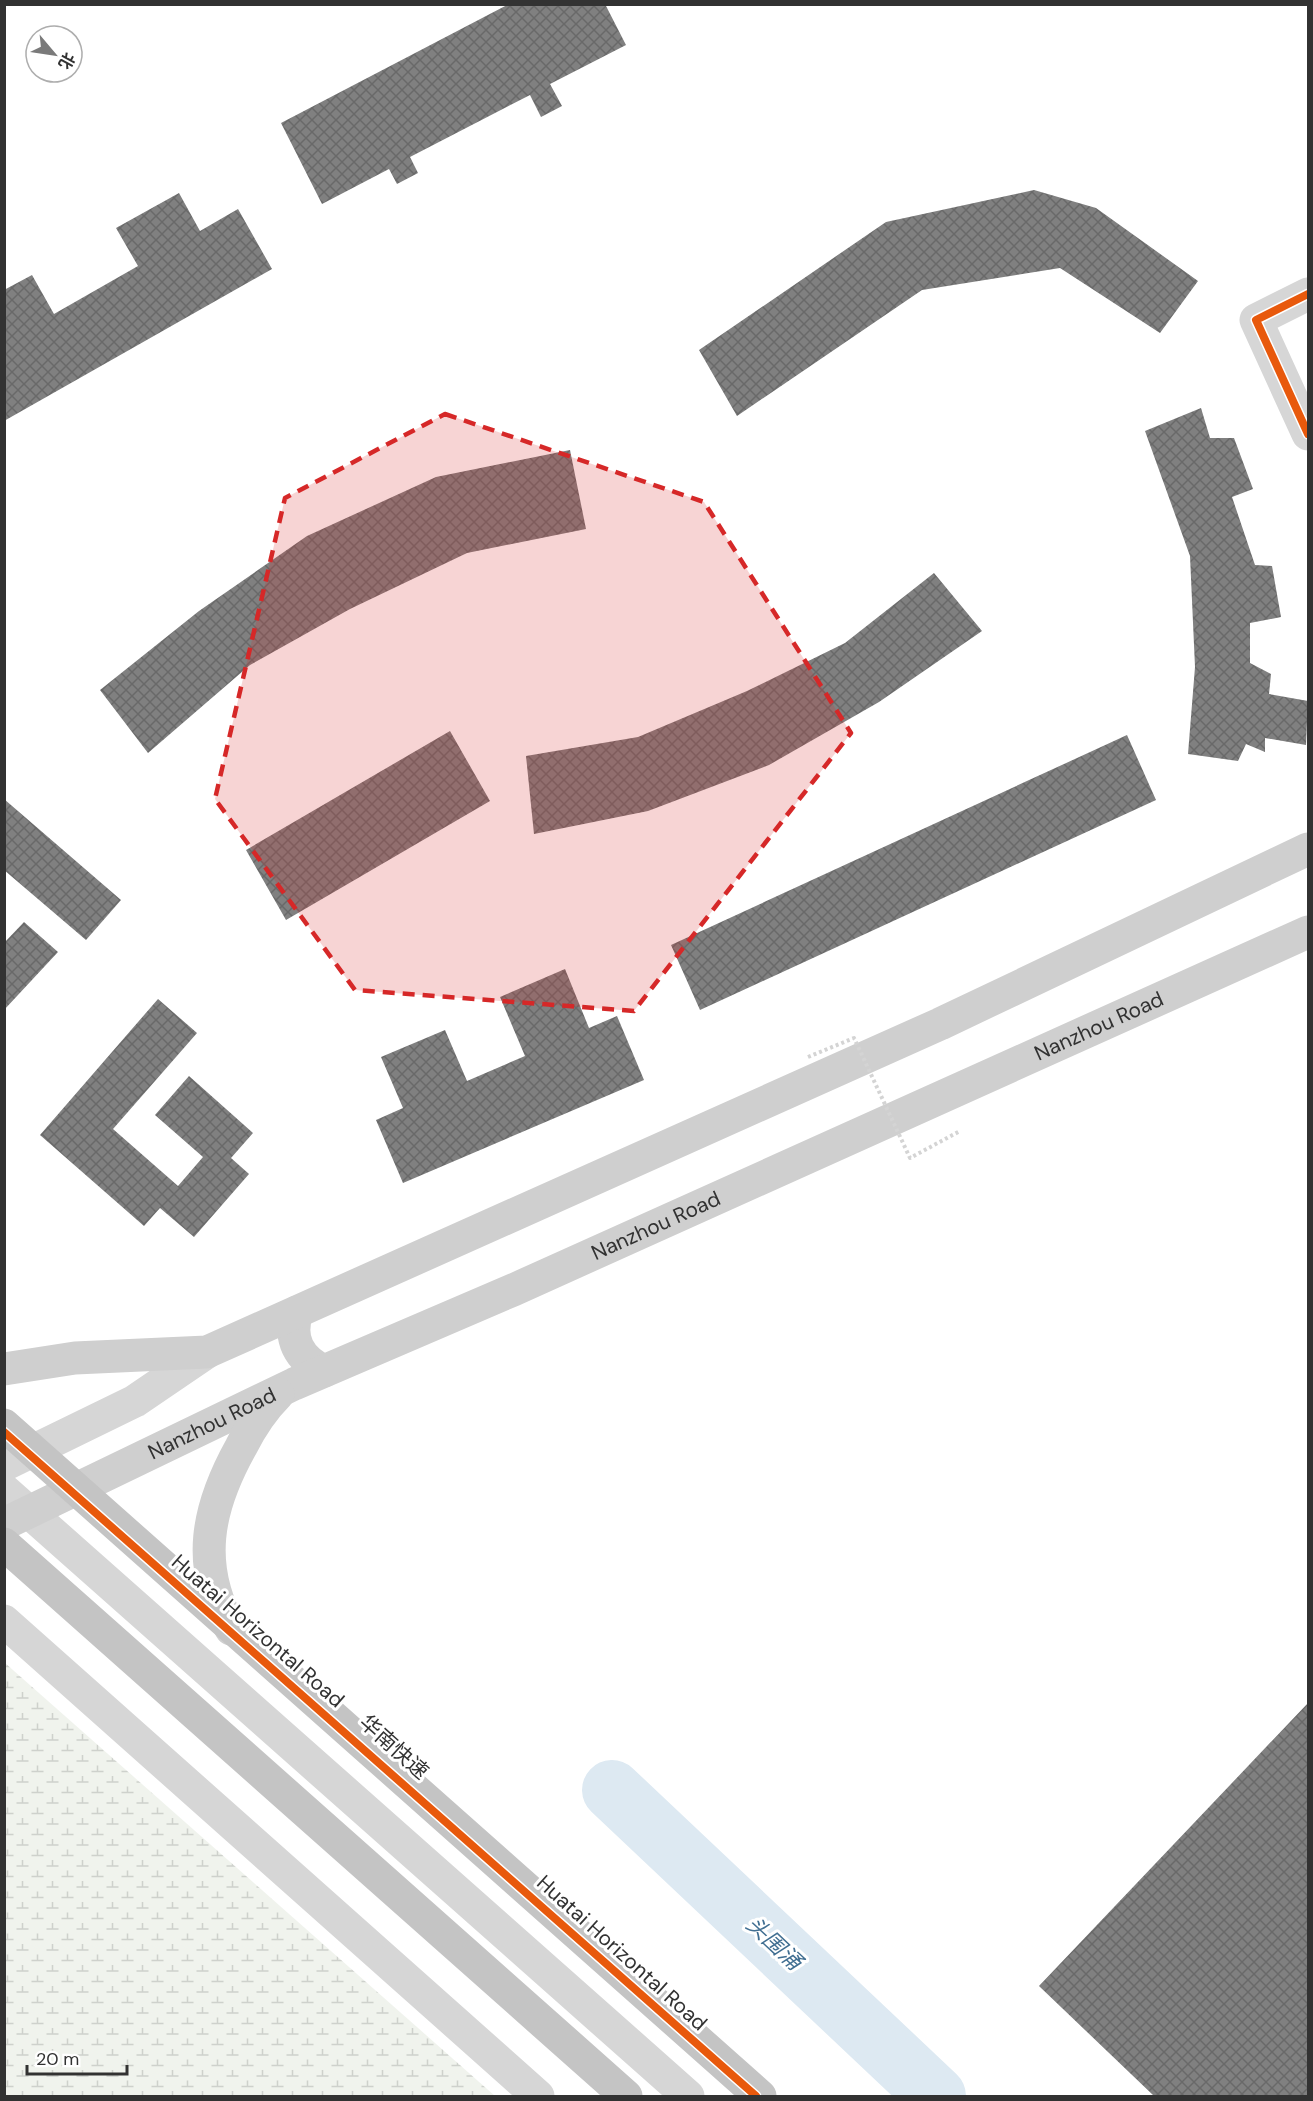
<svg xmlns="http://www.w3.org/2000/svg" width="1313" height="2101" viewBox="0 0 1313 2101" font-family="'DM Sans','Noto Sans SC',sans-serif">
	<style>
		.wetland { fill: url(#wetland-marsh) }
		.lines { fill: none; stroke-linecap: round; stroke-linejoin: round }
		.river { stroke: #dde9f2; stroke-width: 60 }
		.building { fill: url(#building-cross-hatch) }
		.minor { stroke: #d6d6d6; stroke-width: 33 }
		.tertiary { stroke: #d6d6d6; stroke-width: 33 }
		.secondary { stroke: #cfcfcf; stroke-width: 33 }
		.motorway { stroke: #c4c4c4; stroke-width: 33 }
		.path-bridge { stroke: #d4d4d4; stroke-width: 4; stroke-dasharray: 3 3; stroke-linecap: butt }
		.motorway-bridge { stroke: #c4c4c4; stroke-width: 33 }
		.cycleway-casing { stroke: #fff; stroke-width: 11 }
		.cycleway { stroke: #e8590c; stroke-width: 8 }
		.marked { fill: #d62828; fill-opacity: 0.2; stroke: #d62828; stroke-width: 4.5; stroke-dasharray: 12 8; stroke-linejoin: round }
		.labels { text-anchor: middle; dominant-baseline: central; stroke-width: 6; stroke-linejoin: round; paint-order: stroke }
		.street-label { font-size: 21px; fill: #323232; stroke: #fff }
		.water-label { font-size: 22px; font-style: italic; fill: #416f92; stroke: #fff }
	</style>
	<defs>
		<pattern id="wetland-marsh" width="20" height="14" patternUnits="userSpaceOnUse" patternTransform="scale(1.5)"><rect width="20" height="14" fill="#f0f3ed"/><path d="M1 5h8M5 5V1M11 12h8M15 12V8" fill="none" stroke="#ced1cc"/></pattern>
		<pattern id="building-cross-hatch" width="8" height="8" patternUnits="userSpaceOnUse" patternTransform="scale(1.5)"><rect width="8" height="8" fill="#808080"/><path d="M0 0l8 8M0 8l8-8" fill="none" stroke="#696969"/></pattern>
	</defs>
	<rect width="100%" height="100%" fill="#fff"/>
	<!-- wetland -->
	<path class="wetland" d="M4,1663h1l490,433h-490z"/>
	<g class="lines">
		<!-- river -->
		<path class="river" d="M612,1790l324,306"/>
	</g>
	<!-- building -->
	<path class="building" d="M509,4h96l21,41 -76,39 12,22 -21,11 -11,-22 -120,62 8,16 -21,11 -8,-15 -67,35 -41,-81z
		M1034,190l62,18 102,73 -38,52 -100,-65 -138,22 -185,126 -38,-66 187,-128z
		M179,193l21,38 38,-22 34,60 -268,152v-131l28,-15 22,39 84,-48 -22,-38z
		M1201,408l9,30h24l19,51 -21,8 23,68 17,1 9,51 -31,6v40l21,11 -2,20 39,7 -2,44 -41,-7v14l-19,-8 -8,17 -50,-7 7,-87 -5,-111 -45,-125z
		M570,450l16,79 -119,24 -117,56 -100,56 -102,88 -48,-63 99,-79 108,-75 129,-59z
		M934,573l48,58 -103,71 -110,63 -121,46 -114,23 -8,-78 112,-19 109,-46 98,-48z
		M450,731l40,70 -204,119 -40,-70z
		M1127,735l29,65 -456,210 -29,-65z
		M4,799l117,101 -35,40 -82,-70z
		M24,922l34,30 -54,58v-67z
		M565,969l24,59 28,-12 27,64 -241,103 -27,-63 27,-12 -22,-51 64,-27 22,51 58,-25 -25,-59z
		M158,999l39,34 -84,96 65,57 25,-29 -48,-42 34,-39 64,57 -22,25 18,16 -55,63 -34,-29 -16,18 -104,-91z
		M1308,1703v393h-154l-115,-110z"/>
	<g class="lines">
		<!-- minor -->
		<path class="minor" d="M1308,294l-52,26 52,114"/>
		<!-- tertiary -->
		<path class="tertiary" d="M4,1465l131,-64 72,-49
			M4,1490l684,606
			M4,1621l534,475"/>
		<!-- secondary -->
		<g class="secondary">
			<path d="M297,1312c-9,27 2,47 27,59"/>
			<path d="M4,1369l71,-11 132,-6 733,-328 368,-175"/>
			<path id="s1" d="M4,1524l290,-140 219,-94 795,-358"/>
			<path d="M231,1629c-36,-64 -24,-121 10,-182 10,-20 21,-37 37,-53"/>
		</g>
		<!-- motorway -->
		<path class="motorway" d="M4,1544l622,552"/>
		<!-- path-bridge -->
		<path class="path-bridge" d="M808,1057l46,-19 56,120 50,-27"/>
		<!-- motorway-bridge -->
		<path class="motorway-bridge" d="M4,1425l756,671"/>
		<!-- cycleway casing -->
		<g class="cycleway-casing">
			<path id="cycleway" d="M1308,294l-52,26 52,114
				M4,1432l752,664"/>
		</g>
		<!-- cycleway -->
		<use href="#cycleway" class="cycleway"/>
	</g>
	<!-- marked area -->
	<path class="marked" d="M445,414l259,88 147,231 -217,278 -279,-21 -140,-191 70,-301z"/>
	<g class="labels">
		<!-- street labels -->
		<g class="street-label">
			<text stroke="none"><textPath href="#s1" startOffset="1203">Nanzhou Road</textPath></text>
			<text stroke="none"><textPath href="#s1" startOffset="717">Nanzhou Road</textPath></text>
			<text stroke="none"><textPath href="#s1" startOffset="231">Nanzhou Road</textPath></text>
			<text transform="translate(258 1631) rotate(41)">Huatai Horizontal Road</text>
			<text transform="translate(394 1747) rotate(42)">华南快速</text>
			<text transform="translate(622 1953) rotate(42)">Huatai Horizontal Road</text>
		</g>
		<!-- water labels -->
		<g class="water-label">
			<text transform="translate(774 1943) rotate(43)">头围涌</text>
		</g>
	</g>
	<!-- border -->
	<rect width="1313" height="2101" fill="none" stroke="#323232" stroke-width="12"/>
	<!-- north arrow -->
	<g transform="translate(54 54) rotate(119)"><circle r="28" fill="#ffffff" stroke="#adadad" stroke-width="1.5"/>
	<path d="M0-4.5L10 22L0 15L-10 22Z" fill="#7a7a7a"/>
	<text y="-9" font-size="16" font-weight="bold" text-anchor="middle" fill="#323232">北</text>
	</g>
	<!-- scale -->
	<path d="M27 2065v9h100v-9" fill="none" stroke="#323232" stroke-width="3"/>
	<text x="36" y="2065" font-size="18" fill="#323232" stroke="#ffffff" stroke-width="4.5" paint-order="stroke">20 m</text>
</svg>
